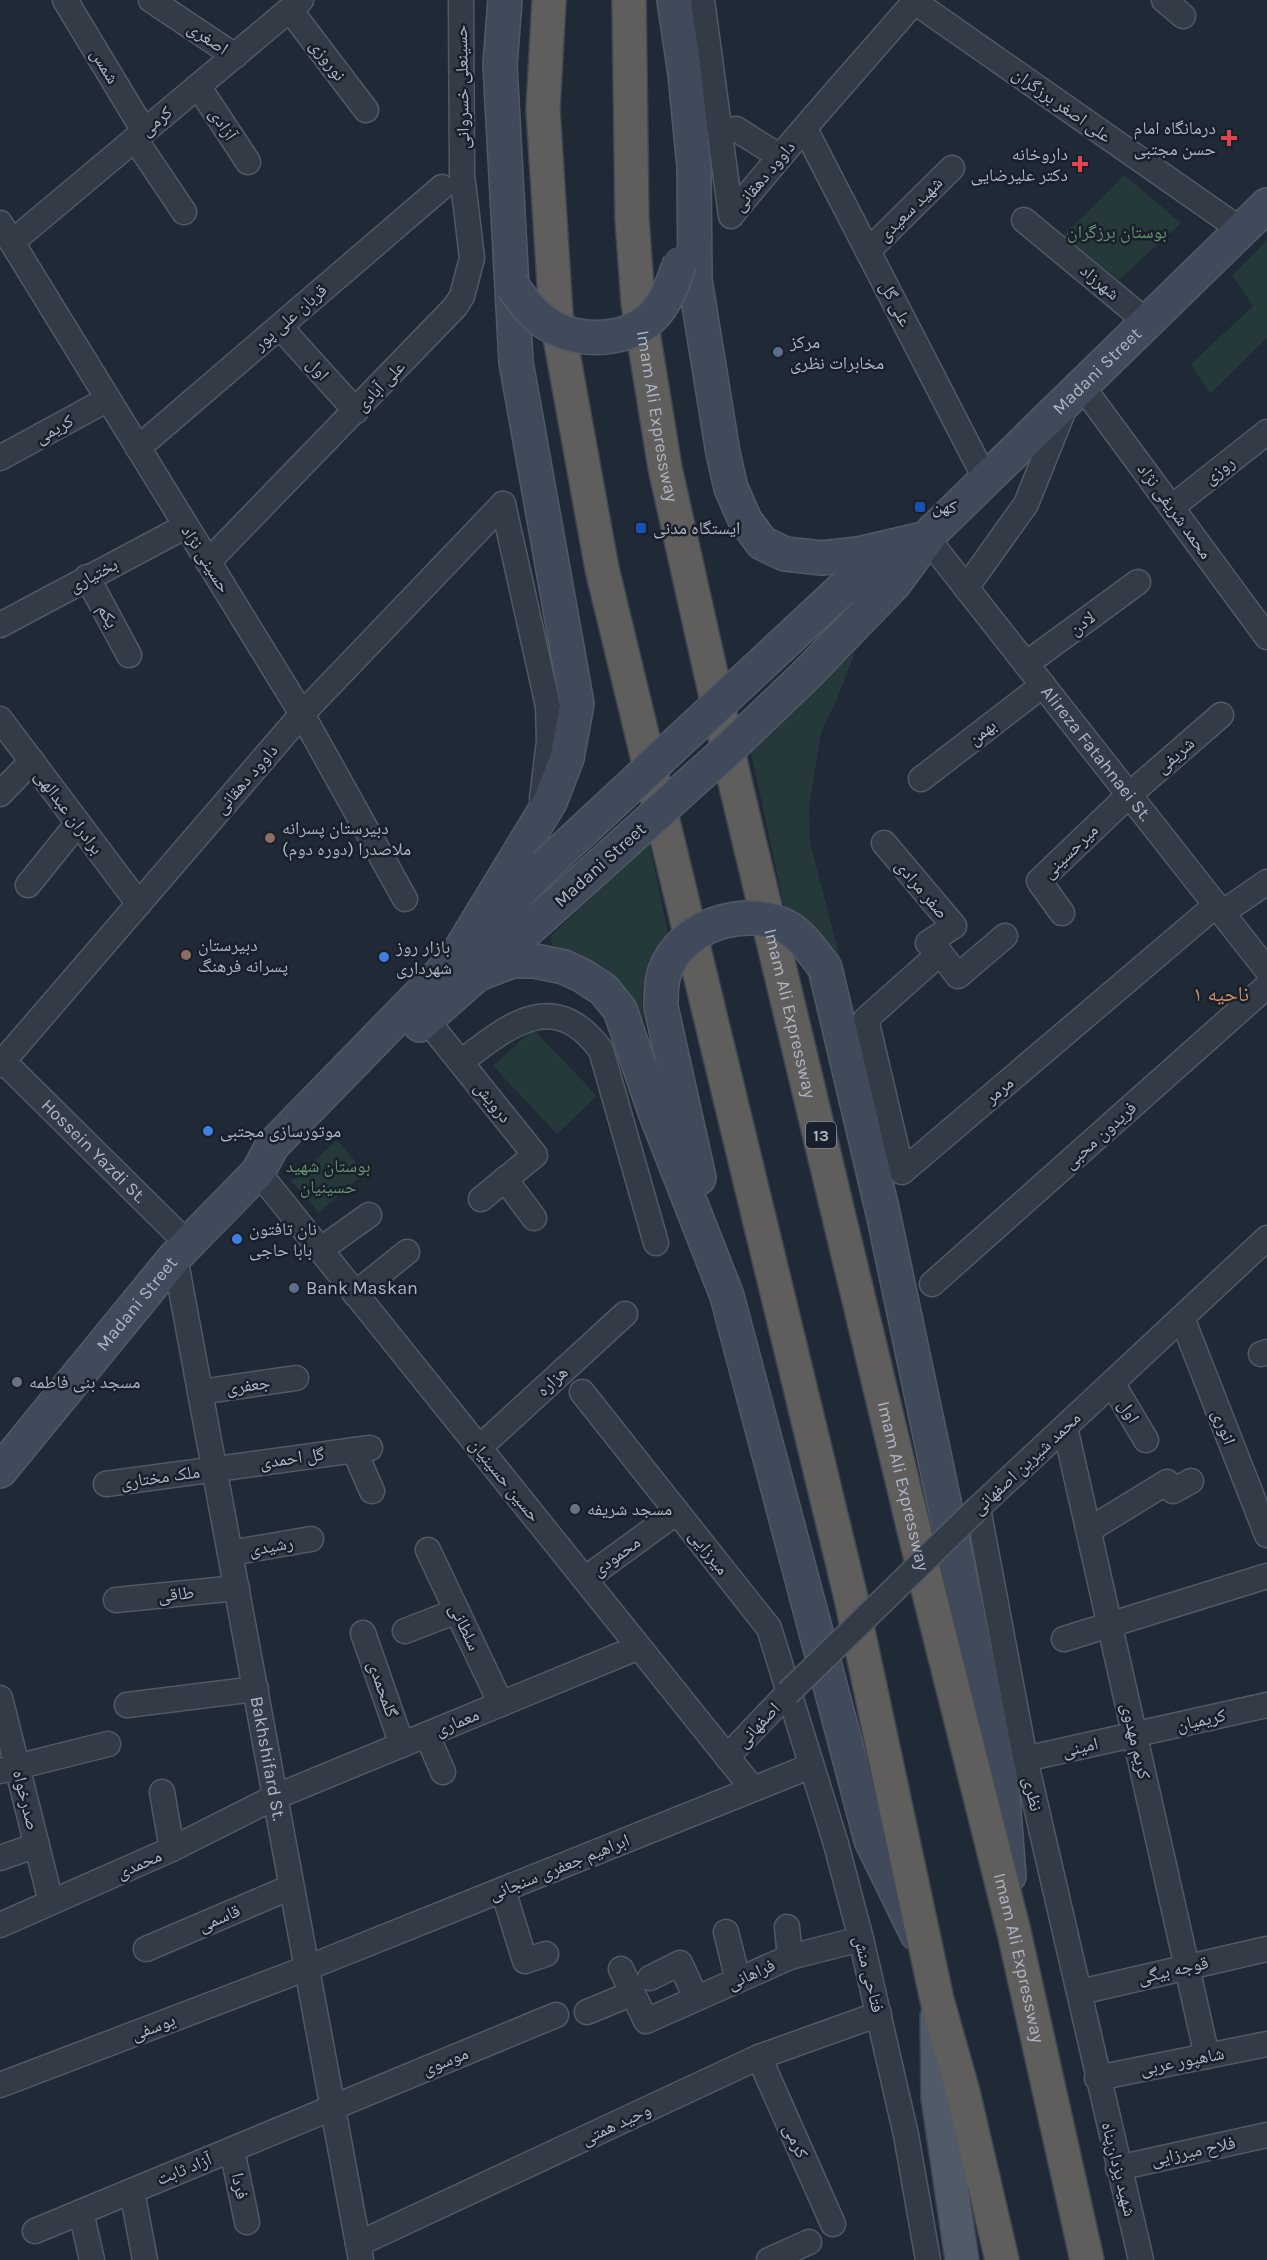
<svg xmlns="http://www.w3.org/2000/svg" width="1267" height="2260" viewBox="0 0 1267 2260" font-family="Karla,'Noto Naskh Arabic',sans-serif">
	<style>
		.green { fill: #25383a }
		.lines { fill: none; stroke-linecap: round; stroke-linejoin: round }
		.minor-casing { stroke: #515965; stroke-width: 27 }
		.secondary-casing { stroke: #515965; stroke-width: 36 }
		.primary-casing { stroke: #3d4451; stroke-width: 36 }
		.trunk-casing { stroke: #3e4651; stroke-width: 36 }
		.minor { stroke: #333b47; stroke-width: 24 }
		.secondary { stroke: #414a5a; stroke-width: 33 }
		.primary { stroke: #515a67; stroke-width: 33 }
		.trunk { stroke: #5f5e5c; stroke-width: 33 }
		.minor-bridge-casing { stroke: #515965; stroke-width: 27; stroke-linecap: butt }
		.secondary-bridge-casing { stroke: #515965; stroke-width: 36; stroke-linecap: butt }
		.minor-bridge { stroke: #333b47; stroke-width: 24 }
		.secondary-bridge { stroke: #414a5a; stroke-width: 33 }
		.health-dot { fill: #e0444e; stroke: #19202b; stroke-width: 2 }
		.service-dot { fill: #5c6f8a; stroke: #19202b; stroke-width: 2 }
		.transit-dot { fill: #1a4fb4; stroke: #19202b; stroke-width: 2 }
		.education-dot { fill: #8d6e63; stroke: #19202b; stroke-width: 2 }
		.shop-dot { fill: #3f7fe0; stroke: #19202b; stroke-width: 2 }
		.worship-dot { fill: #6b7280; stroke: #19202b; stroke-width: 2 }
		.labels { text-anchor: middle; dominant-baseline: central; stroke-width: 5; stroke-linejoin: round; paint-order: stroke }
		.shield { fill: #19202b; stroke: #818996; stroke-width: 1.5 }
		.shield-label { font-size: 16px; font-weight: bold; fill: #adb6c4 }
		.street-label { font-size: 18px; fill: #adb6c4; stroke: #19202b }
		.poi-label { font-size: 18px; fill: #adb6c4; stroke: #19202b; text-anchor: start }
		.park-label { font-size: 18px; fill: #669471; stroke: #19202b }
		.quarter-label { font-size: 21px; fill: #d1915b; stroke: #19202b }
	</style>
	<rect width="100%" height="100%" fill="#202936"/>
	<!-- green -->
	<path class="green" d="M1124,175l57,48 -62,57 -56,-44z
		M1267,241v97l-57,56 -19,-30 62,-58 -21,-31z
		M855,652l-17,45 -17,36 -12,73 1,36 35,135 -60,-67 -35,-161z
		M649,843l19,90c-33,40 -29,73 -18,121 -11,-23 -25,-64 -43,-82 -18,-19 -58,-9 -56,-36z
		M533,1029l64,67 -40,38 -64,-68z
		M337,1140l28,32 -46,41 -28,-32z"/>
	<g class="lines">
		<!-- minor casing -->
		<g class="minor-casing">
			<g id="minor">
				<path d="M65,0l79,131"/>
				<path d="M151,0l84,56"/>
				<path d="M702,0l29,216c59,-74 123,-144 185,-216"/>
				<path d="M912,0l329,230"/>
				<path d="M1164,0l19,16"/>
				<path d="M290,10l76,100"/>
				<path d="M198,86l50,76"/>
				<path d="M736,129l43,27"/>
				<path d="M805,129l181,351"/>
				<path d="M135,139l49,73"/>
				<path d="M1024,220l123,102"/>
				<path d="M0,223l302,491 103,185"/>
				<path d="M12,242l289,-242"/>
				<path d="M868,251l84,-83"/>
				<path d="M280,327l76,84"/>
				<path d="M1082,386l185,251"/>
				<path d="M138,448l304,-261"/>
				<path d="M0,458l108,-59"/>
				<path d="M503,504l45,202 1,35 -7,58"/>
				<path d="M1172,507l95,-75"/>
				<path id="s1" d="M927,538l340,432"/>
				<path d="M208,562l247,-255 7,-11 10,-38 -10,-84 -1,-174"/>
				<path d="M87,577l42,78"/>
				<path d="M966,588l60,-84 39,-97"/>
				<path d="M0,625l186,-99"/>
				<path d="M1026,664l112,-82"/>
				<path d="M0,719l139,185"/>
				<path d="M921,779l122,-94"/>
				<path d="M0,794l32,-33"/>
				<path d="M884,843l70,83 -26,17 12,10"/>
				<path d="M28,885l50,-62"/>
				<path d="M1062,913l-23,-32 90,-86 92,-80"/>
				<path d="M1222,913l45,-31"/>
				<path d="M1005,936l-47,40 -18,-23 -74,66 36,153 314,-267"/>
				<path d="M417,1008l118,147 -54,44"/>
				<path id="s2" d="M0,1058l188,186"/>
				<path d="M461,1062c48,-37 93,-75 140,-12l55,193"/>
				<path d="M0,1065l302,-351 201,-210"/>
				<path d="M258,1172l495,617"/>
				<path d="M505,1179l29,39"/>
				<path d="M320,1250l49,-35"/>
				<path id="s3" d="M175,1257l186,1003"/>
				<path d="M932,1284l335,-298"/>
				<path d="M355,1294l52,-42"/>
				<path d="M1182,1318l85,217"/>
				<path d="M1261,1354l6,-2"/>
				<path d="M1112,1383l34,57"/>
				<path d="M200,1392l96,-14"/>
				<path d="M582,1392l187,236 67,216 25,95 45,196 22,125"/>
				<path d="M1065,1427l142,629"/>
				<path d="M479,1448l146,-134"/>
				<path d="M354,1450l18,41"/>
				<path d="M106,1484l264,-36"/>
				<path d="M1089,1530l78,-48 6,9 18,-10"/>
				<path d="M428,1550l73,154"/>
				<path d="M230,1553l81,-14"/>
				<path d="M585,1579l92,-67"/>
				<path d="M116,1600l121,-12"/>
				<path d="M405,1631l52,-20"/>
				<path d="M363,1633l39,112"/>
				<path d="M1064,1639l203,-63"/>
				<path d="M0,1698l51,204"/>
				<path d="M127,1705l129,-16"/>
				<path d="M427,1735l16,37"/>
				<path d="M727,1757l61,-64"/>
				<path d="M1025,1759l242,-54"/>
				<path d="M0,1771l108,-27"/>
				<path d="M162,1792l10,57"/>
				<path d="M0,1858l37,-13"/>
				<path d="M503,1890l22,71 21,-7"/>
				<path d="M0,1925l172,-76 103,-52 364,-150"/>
				<path d="M787,1927l3,30"/>
				<path d="M726,1932l12,48"/>
				<path d="M146,1949l145,-62"/>
				<path d="M621,1969l25,52 144,-64 71,-18"/>
				<path d="M650,1978l30,-15 16,35"/>
				<path d="M1080,1992l187,-43"/>
				<path d="M587,2012l46,-19"/>
				<path d="M759,2057l74,167"/>
				<path d="M1097,2078l170,-34"/>
				<path d="M0,2085l307,-117 504,-202"/>
				<path d="M232,2150l15,72"/>
				<path d="M1118,2168l149,-33"/>
				<path d="M132,2191l13,69"/>
				<path d="M81,2212l11,48"/>
				<path d="M35,2231l521,-216"/>
				<path d="M358,2244l401,-187 120,-43"/>
				<path d="M769,2260l40,-18"/>
				<path d="M1141,2260l-116,-501 -47,-251 289,-270"/>
			</g>
		</g>
		<!-- secondary casing -->
		<g class="secondary-casing">
			<g id="secondary">
				<path d="M674,0l11,74 9,93 1,113 28,173 8,35 14,32 17,23 23,11 37,4 36,-4 69,-16"/>
				<path d="M781,646l60,-56 54,-38"/>
				<path id="s4" d="M807,674l87,-90 39,-53 334,-326"/>
				<path d="M454,960l96,-158 17,-44 10,-54 -61,-342 -16,-297 5,-65"/>
				<path d="M825,968l58,245 82,388 37,185 7,90"/>
				<path d="M471,977l41,-16h23l29,6 19,9 21,14 16,20 35,102 72,184 144,544 46,94"/>
				<path d="M661,1007l38,171"/>
				<path d="M420,1025l147,-130"/>
				<path id="s5" d="M0,1471l175,-214 83,-85 14,-26 274,-281"/>
			</g>
		</g>
		<!-- primary casing -->
		<g class="primary-casing">
			<path id="primary" d="M937,2017l1,81 24,162"/>
		</g>
		<!-- trunk casing -->
		<g class="trunk-casing">
			<g id="trunk">
				<path d="M549,0l-6,109 13,206 46,254 249,1029 86,402 26,92 39,168"/>
				<path id="s6" d="M629,0l3,219 6,83 27,166 71,318 194,811 84,335 73,328"/>
			</g>
		</g>
		<!-- minor -->
		<use href="#minor" class="minor"/>
		<!-- secondary -->
		<use href="#secondary" class="secondary"/>
		<!-- primary -->
		<use href="#primary" class="primary"/>
		<!-- trunk -->
		<use href="#trunk" class="trunk"/>
		<!-- minor-bridge casing -->
		<g class="minor-bridge-casing">
			<path id="minor-bridge" d="M788,1693l190,-185"/>
		</g>
		<!-- secondary-bridge casing -->
		<g class="secondary-bridge-casing">
			<path id="secondary-bridge" d="M512,286c8,10 16,23 26,31 31,27 86,28 115,-1 14,-14 20,-35 27,-53
				M546,865l235,-219
				M567,895l168,-152 72,-69
				M661,1007c0,-16 0,-31 8,-45 20,-39 80,-56 118,-35 16,9 27,27 38,41"/>
		</g>
		<!-- minor-bridge -->
		<use href="#minor-bridge" class="minor-bridge"/>
		<!-- secondary-bridge -->
		<use href="#secondary-bridge" class="secondary-bridge"/>
	</g>
	<!-- markers -->
	<g class="health-dot">
		<path d="M1226 129h6v6h6v6h-6v6h-6v-6h-6v-6h6z"/>
		<path d="M1077 155h6v6h6v6h-6v6h-6v-6h-6v-6h6z"/>
	</g>
	<g class="service-dot">
		<circle cx="778" cy="352" r="6"/>
		<circle cx="294" cy="1288" r="6"/>
	</g>
	<g class="transit-dot">
		<rect x="914" y="501" width="12" height="12" rx="3"/>
		<rect x="635" y="522" width="12" height="12" rx="3"/>
	</g>
	<g class="education-dot">
		<circle cx="270" cy="838" r="6"/>
		<circle cx="186" cy="955" r="6"/>
	</g>
	<g class="shop-dot">
		<circle cx="384" cy="957" r="6"/>
		<circle cx="208" cy="1131" r="6"/>
		<circle cx="237" cy="1239" r="6"/>
	</g>
	<g class="worship-dot">
		<circle cx="17" cy="1382" r="6"/>
		<circle cx="575" cy="1509" r="6"/>
	</g>
	<g class="labels">
		<!-- shield labels -->
		<rect class="shield" x="806" y="1122" width="30" height="26" rx="4.5"/>
		<g class="shield-label">
			<text x="821" y="1135">13</text>
		</g>
		<!-- street labels -->
		<g class="street-label">
			<text transform="translate(208 38) rotate(34)">اصغری</text>
			<text transform="translate(328 60) rotate(53)">نوروزی</text>
			<text transform="translate(105 66) rotate(59)">شمس</text>
			<text transform="translate(462 87) rotate(-91)">حسینعلی خسروانی</text>
			<text transform="translate(1062 105) rotate(35)">علی اصغر برزگران</text>
			<text transform="translate(156 121) rotate(-40)">کرمی</text>
			<text transform="translate(223 124) rotate(57)">آزادی</text>
			<text transform="translate(764 176) rotate(-50)">داوود دهقانی</text>
			<text transform="translate(910 209) rotate(-45)">شهید سعیدی</text>
			<text transform="translate(1100 282) rotate(40)">شهرزاد</text>
			<text transform="translate(896 304) rotate(63)">علی گل</text>
			<text transform="translate(290 317) rotate(-41)">قربان علی پور</text>
			<text transform="translate(318 369) rotate(48)">اول</text>
			<text stroke="none"><textPath href="#s4" startOffset="420">Madani Street</textPath></text>
			<text transform="translate(380 386) rotate(-46)">علی آبادی</text>
			<text stroke="none"><textPath href="#s6" startOffset="418">Imam Ali Expressway</textPath></text>
			<text transform="translate(54 429) rotate(-29)">کریمی</text>
			<text transform="translate(1219 470) rotate(-38)">روزی</text>
			<text transform="translate(1175 511) rotate(54)">محمد شریفی نژاد</text>
			<text transform="translate(206 559) rotate(58)">حسینی نژاد</text>
			<text transform="translate(93 575) rotate(-28)">بختیاری</text>
			<text transform="translate(108 616) rotate(62)">یکم</text>
			<text transform="translate(1082 623) rotate(-36)">لادن</text>
			<text transform="translate(982 732) rotate(-38)">بهمن</text>
			<text stroke="none"><textPath href="#s1" startOffset="274">Alireza Fatahnaei St.</textPath></text>
			<text transform="translate(1175 755) rotate(-41)">شریفی</text>
			<text transform="translate(246 779) rotate(-49)">داوود دهقانی</text>
			<text transform="translate(69 812) rotate(53)">برادران عبدالهی</text>
			<text transform="translate(1070 851) rotate(-44)">میرحسینی</text>
			<text transform="translate(600 865) rotate(-42)">Madani Street</text>
			<text transform="translate(922 889) rotate(50)">صفر مرادی</text>
			<text stroke="none"><textPath href="#s6" startOffset="1030">Imam Ali Expressway</textPath></text>
			<text transform="translate(999 1090) rotate(-40)">مرمر</text>
			<text transform="translate(493 1102) rotate(51)">درویش</text>
			<text transform="translate(1100 1135) rotate(-42)">فریدون محبی</text>
			<text stroke="none"><textPath href="#s2" startOffset="132">Hossein Yazdi St.</textPath></text>
			<text stroke="none"><textPath href="#s5" startOffset="216">Madani Street</textPath></text>
			<text transform="translate(552 1381) rotate(-43)">هزاره</text>
			<text transform="translate(248 1385) rotate(-8)">جعفری</text>
			<text transform="translate(1129 1411) rotate(59)">اول</text>
			<text transform="translate(1224 1427) rotate(69)">انوری</text>
			<text transform="translate(292 1458) rotate(-8)">گل احمدی</text>
			<text transform="translate(1026 1463) rotate(-43)">محمد شیرین اصفهانی</text>
			<text transform="translate(160 1477) rotate(-8)">ملک مختاری</text>
			<text transform="translate(505 1480) rotate(51)">حسین حسینیان</text>
			<text stroke="none"><textPath href="#s6" startOffset="1516">Imam Ali Expressway</textPath></text>
			<text transform="translate(271 1546) rotate(-10)">رشیدی</text>
			<text transform="translate(709 1552) rotate(52)">میرزایی</text>
			<text transform="translate(616 1556) rotate(-36)">محمودی</text>
			<text transform="translate(176 1594) rotate(-6)">طاقی</text>
			<text transform="translate(465 1627) rotate(65)">سلطانی</text>
			<text transform="translate(383 1689) rotate(71)">گلمحمدی</text>
			<text transform="translate(1201 1720) rotate(-13)">کریمیان</text>
			<text transform="translate(457 1722) rotate(-22)">معماری</text>
			<text transform="translate(758 1725) rotate(-47)">اصفهانی</text>
			<text transform="translate(1136 1741) rotate(77)">کریم مهدوی</text>
			<text transform="translate(1080 1747) rotate(-13)">امینی</text>
			<text stroke="none"><textPath href="#s3" startOffset="510">Bakhshifard St.</textPath></text>
			<text transform="translate(1033 1794) rotate(78)">نظری</text>
			<text transform="translate(26 1800) rotate(76)">صدرخواه</text>
			<text transform="translate(139 1864) rotate(-24)">محمدی</text>
			<text transform="translate(559 1867) rotate(-22)">ابراهیم جعفری سنجانی</text>
			<text transform="translate(219 1918) rotate(-23)">قاسمی</text>
			<text stroke="none"><textPath href="#s6" startOffset="2002">Imam Ali Expressway</textPath></text>
			<text transform="translate(1173 1970) rotate(-13)">قوجه بیگی</text>
			<text transform="translate(751 1974) rotate(-24)">فراهانی</text>
			<text transform="translate(869 1974) rotate(76)">فتاحی منش</text>
			<text transform="translate(153 2027) rotate(-21)">یوسفی</text>
			<text transform="translate(445 2061) rotate(-22)">موسوی</text>
			<text transform="translate(1182 2061) rotate(-11)">شاهپور عربی</text>
			<text transform="translate(616 2124) rotate(-25)">وحید همتی</text>
			<text transform="translate(796 2141) rotate(66)">کرمی</text>
			<text transform="translate(1193 2151) rotate(-12)">فلاح میرزایی</text>
			<text transform="translate(184 2169) rotate(-22)">آزاد ثابت</text>
			<text transform="translate(1119 2169) rotate(76)">شهید یزدان‌پناه</text>
			<text transform="translate(240 2186) rotate(78)">فردا</text>
		</g>
		<!-- poi labels -->
		<g class="poi-label">
			<text x="1216" y="128" text-anchor="end">درمانگاه امام<tspan x="1216" dy="21">حسن مجتبی</tspan></text>
			<text x="1068" y="154" text-anchor="end">داروخانه<tspan x="1068" dy="21">دکتر علیرضایی</tspan></text>
			<text x="790" y="342">مرکز<tspan x="790" dy="21">مخابرات نظری</tspan></text>
			<text x="932" y="507">کهن</text>
			<text x="653" y="528">ایستگاه مدنی</text>
			<text x="282" y="828">دبيرستان پسرانه<tspan x="282" dy="21">ملاصدرا (دوره دوم)</tspan></text>
			<text x="198" y="945">دبیرستان<tspan x="198" dy="21">پسرانه فرهنگ</tspan></text>
			<text x="396" y="947">بازار روز<tspan x="396" dy="21">شهرداری</tspan></text>
			<text x="220" y="1131">موتورسازی مجتبی</text>
			<text x="249" y="1229">نان تافتون<tspan x="249" dy="21">بابا حاجی</tspan></text>
			<text x="306" y="1288">Bank Maskan</text>
			<text x="29" y="1382">مسجد بنی فاطمه</text>
			<text x="587" y="1509">مسجد شریفه</text>
		</g>
		<!-- park labels -->
		<g class="park-label">
			<text x="1117" y="232">بوستان برزگران</text>
			<text x="328" y="1166">بوستان شهید<tspan x="328" dy="21">حسینیان</tspan></text>
		</g>
		<!-- quarter labels -->
		<g class="quarter-label">
			<text x="1221" y="994">ناحیه ۱</text>
		</g>
	</g>
</svg>
